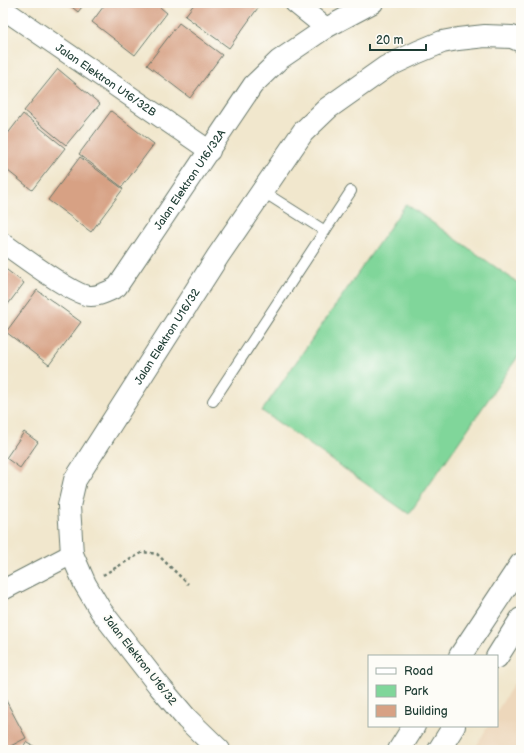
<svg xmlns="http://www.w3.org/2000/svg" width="524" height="753" viewBox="0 0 524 753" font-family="'Balsamiq Sans',sans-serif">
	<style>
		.built { fill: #edd7bb }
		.park { fill: #80d69a; stroke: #508a67 }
		.building { fill: #d7a184 }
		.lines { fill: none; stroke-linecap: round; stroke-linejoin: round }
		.service-casing { stroke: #68786a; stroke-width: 12 }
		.minor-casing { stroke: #68786a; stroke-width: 22 }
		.tertiary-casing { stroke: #68786a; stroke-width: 24 }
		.path { stroke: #68786a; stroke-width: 2.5; stroke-dasharray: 3 3; stroke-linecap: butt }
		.service { stroke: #fff; stroke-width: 10 }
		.minor { stroke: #fff; stroke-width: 20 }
		.tertiary { stroke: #fff; stroke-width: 22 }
		.labels { text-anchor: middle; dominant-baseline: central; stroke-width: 4; stroke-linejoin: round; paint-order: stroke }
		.street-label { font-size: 11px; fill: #1f3d34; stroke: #fdfcf7 }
	</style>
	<rect width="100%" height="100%" fill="#fdfcf7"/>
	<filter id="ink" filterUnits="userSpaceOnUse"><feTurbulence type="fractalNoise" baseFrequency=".025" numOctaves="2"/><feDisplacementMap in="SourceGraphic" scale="8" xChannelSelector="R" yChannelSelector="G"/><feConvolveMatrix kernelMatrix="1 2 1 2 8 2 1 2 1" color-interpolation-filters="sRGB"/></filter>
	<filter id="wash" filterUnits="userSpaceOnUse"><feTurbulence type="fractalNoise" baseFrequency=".012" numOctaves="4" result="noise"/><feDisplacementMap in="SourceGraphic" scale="16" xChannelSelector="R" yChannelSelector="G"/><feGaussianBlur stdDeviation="0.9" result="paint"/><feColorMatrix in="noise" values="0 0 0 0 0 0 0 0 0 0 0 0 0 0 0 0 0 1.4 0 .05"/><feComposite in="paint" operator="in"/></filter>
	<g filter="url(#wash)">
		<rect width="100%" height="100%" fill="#f1e7cd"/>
		<!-- built -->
		<path class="built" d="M521,672v78h-47l14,-24h9v-15z"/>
		<!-- park -->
		<path class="park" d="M406,204l115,81v67l-112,162 -147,-103z"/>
		<g id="blocks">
			<!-- building -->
			<path class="building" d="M67,3h18l-7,9z
				M106,3h49l12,10 -32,42 -43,-33z
				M195,3h63l2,2 -31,43 -44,-32z
				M179,23l43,32 -32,43 -43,-33z
				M58,69l42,35 -34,41 -42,-34z
				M111,111l43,33 -32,43 -43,-33z
				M23,114l42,34 -33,42 -29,-23v-27z
				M80,157l43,32 -32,43 -43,-32z
				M3,267l21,16 -21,28z
				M37,290l44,32 -32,43 -43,-33z
				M24,432l14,10 -18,26 -14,-10z
				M3,695l23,43 -23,12z
				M26,742l15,8h-19z"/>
		</g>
	</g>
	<g filter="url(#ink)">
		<use href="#blocks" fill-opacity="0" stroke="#68786a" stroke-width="1"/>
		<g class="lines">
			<!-- service casing -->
			<g class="service-casing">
				<path id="service" d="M262,191l63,40
					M213,401l138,-210"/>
			</g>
			<!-- minor casing -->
			<g class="minor-casing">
				<g id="minor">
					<path d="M295,3l31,25"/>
					<path id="s1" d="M3,9l207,142"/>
					<path id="s2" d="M3,243c16,11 72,54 88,53 9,0 18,-5 26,-9l136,-202 26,-25 47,-32 47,-25"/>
					<path d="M3,590l69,-36"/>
				</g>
			</g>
			<!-- tertiary casing -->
			<g class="tertiary-casing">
				<g id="tertiary">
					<path d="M460,656l61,-92"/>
					<path d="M497,657l24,-38"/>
					<path id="s3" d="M219,750l-32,-31 -27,-32 -59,-76 -16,-27 -13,-30 -3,-48 6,-26 143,-224 85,-124 25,-24 58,-41 32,-15 24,-10 16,-3 27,-3 27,1 9,4"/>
					<path d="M399,750l15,-24"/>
					<path d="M439,750l15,-24"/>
				</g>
			</g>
			<!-- path -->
			<path class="path" d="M103,575l40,-23 14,2 31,30"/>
			<!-- service -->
			<use href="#service" class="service"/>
			<!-- minor -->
			<use href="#minor" class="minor"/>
			<!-- tertiary -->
			<use href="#tertiary" class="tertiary"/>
		</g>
	</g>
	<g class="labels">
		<!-- street labels -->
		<g class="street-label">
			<text stroke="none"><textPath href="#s1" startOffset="125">Jalan Elektron U16/32B</textPath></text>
			<text stroke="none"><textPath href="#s2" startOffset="261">Jalan Elektron U16/32A</textPath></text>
			<text stroke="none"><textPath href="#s3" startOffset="492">Jalan Elektron U16/32</textPath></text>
			<text transform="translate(140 660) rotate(52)">Jalan Elektron U16/32</text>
		</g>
	</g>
	<!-- margin -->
	<rect width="524" height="753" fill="none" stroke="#fdfcf7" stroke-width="16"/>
	<!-- legend -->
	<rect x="368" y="655" width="130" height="72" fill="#fdfcf7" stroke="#a4b0a9"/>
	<rect x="376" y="668" width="20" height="6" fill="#ffffff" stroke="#a4b0a9"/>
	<text x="404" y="675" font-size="12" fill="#1f3d34">Road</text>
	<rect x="376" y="685" width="20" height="12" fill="#80d69a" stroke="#a4b0a9"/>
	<text x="404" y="695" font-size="12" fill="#1f3d34">Park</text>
	<rect x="376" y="705" width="20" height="12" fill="#d7a184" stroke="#a4b0a9"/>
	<text x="404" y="715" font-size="12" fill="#1f3d34">Building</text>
	<!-- scale -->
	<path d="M370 44v6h56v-6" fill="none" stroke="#1f3d34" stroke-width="2"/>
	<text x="376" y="44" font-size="12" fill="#1f3d34" stroke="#fdfcf7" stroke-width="3" paint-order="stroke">20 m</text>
</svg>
